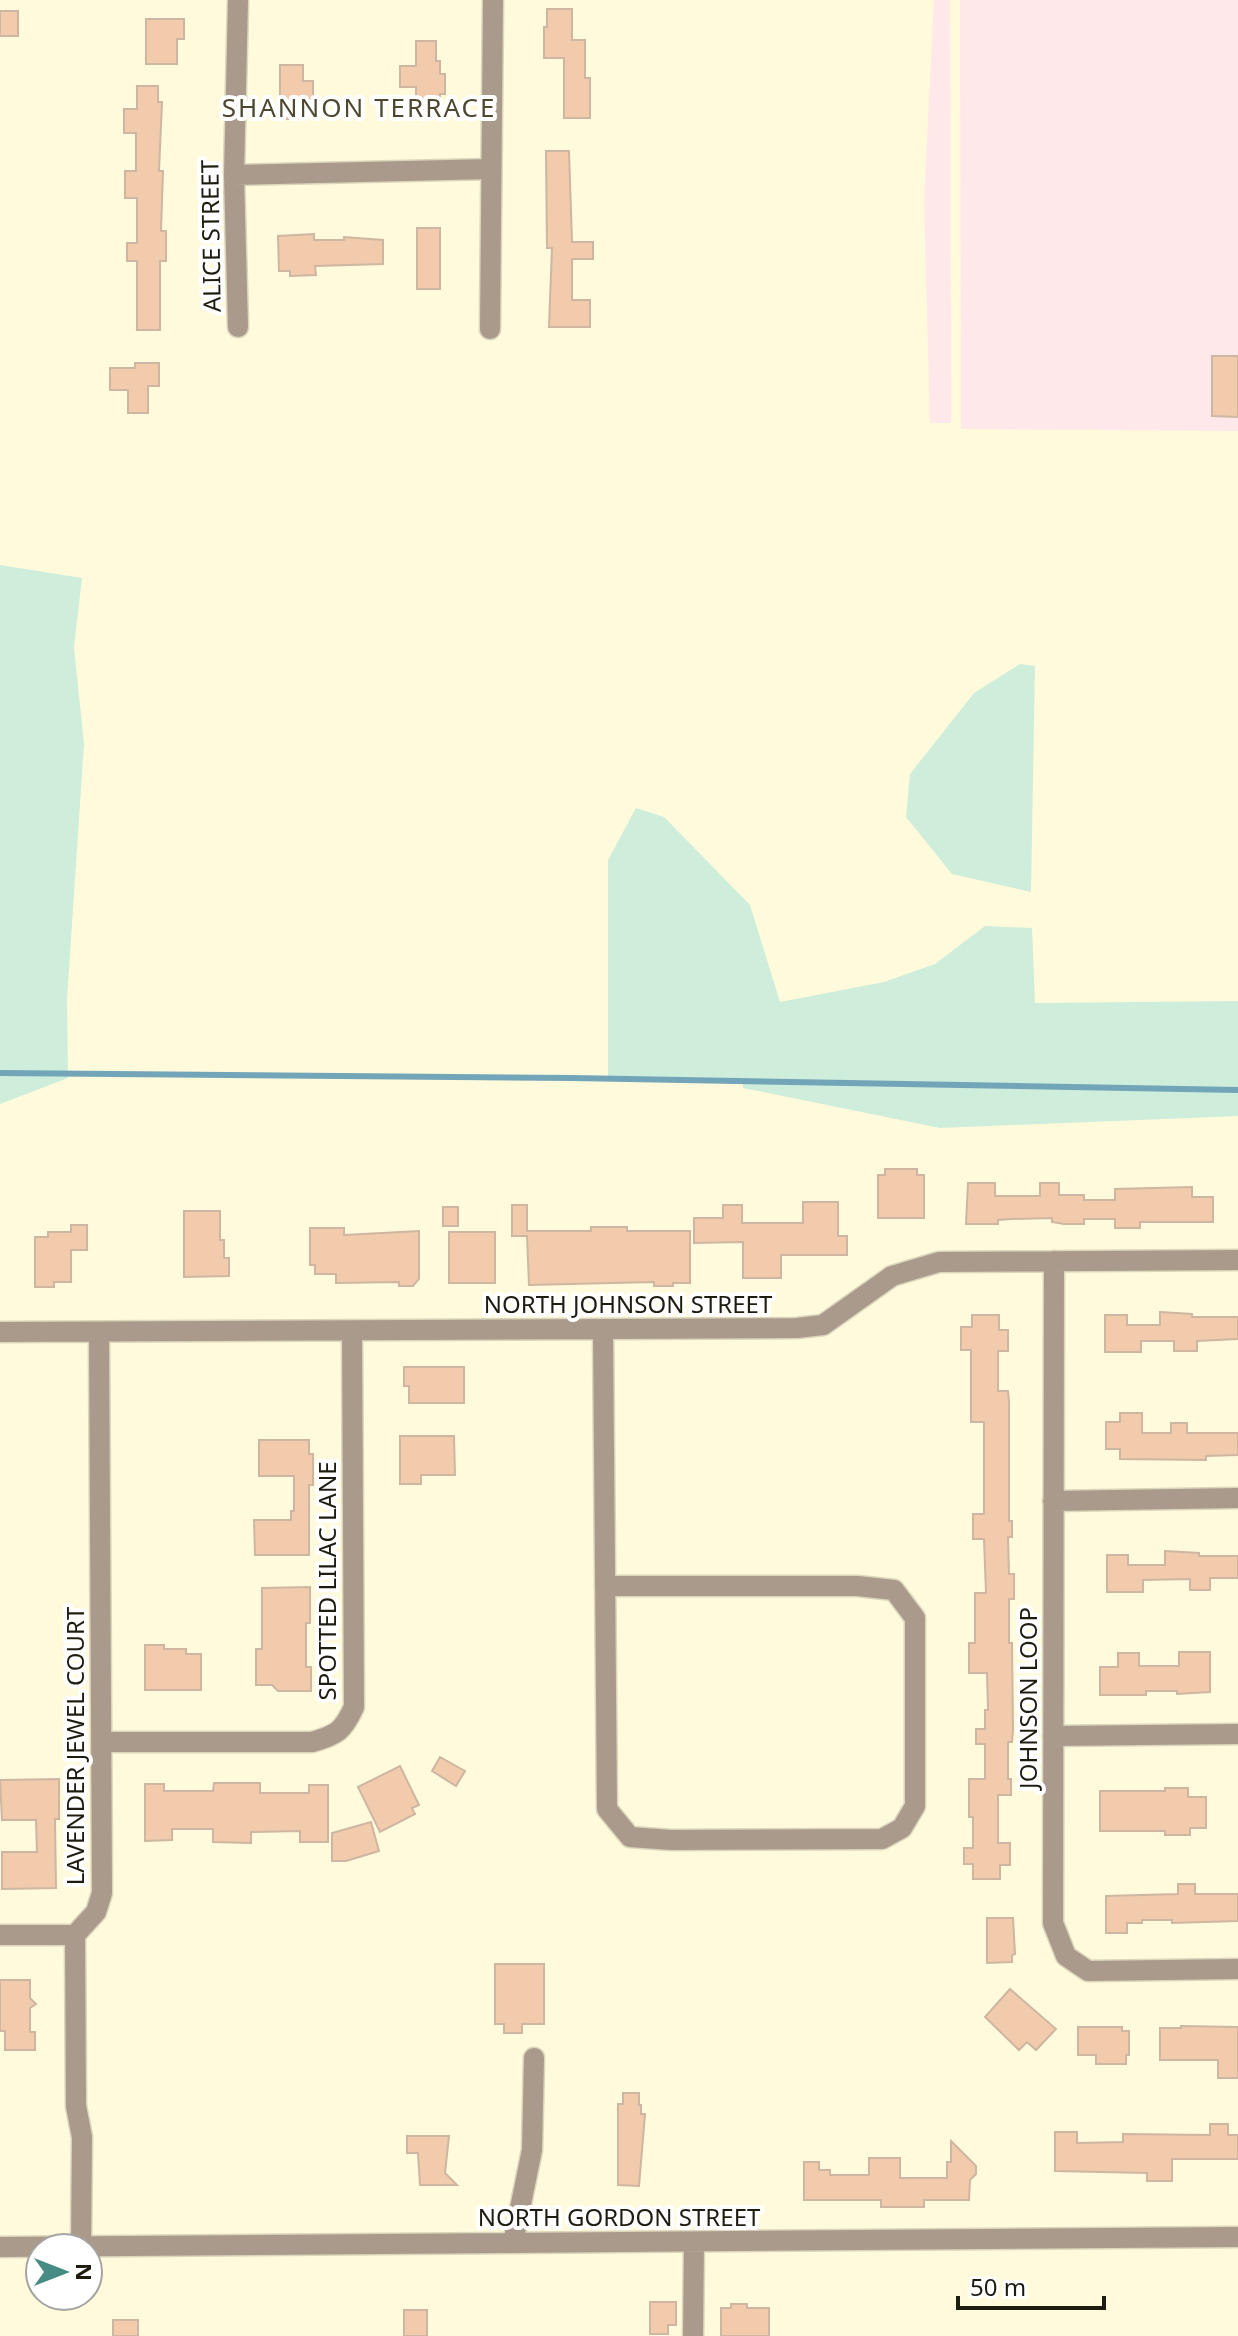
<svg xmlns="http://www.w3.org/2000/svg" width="1238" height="2336" viewBox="0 0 1238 2336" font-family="'Noto Sans',sans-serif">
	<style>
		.commercial { fill: #fee8e9 }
		.green { fill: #ceedda }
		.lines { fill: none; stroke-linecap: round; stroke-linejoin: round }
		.stream { stroke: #73a5b8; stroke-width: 6 }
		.building { fill: #f1cbab; stroke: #ceb6a2; stroke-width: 2 }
		.minor-casing { stroke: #dbd6bc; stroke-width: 23 }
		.minor { stroke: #aa9a8c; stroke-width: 20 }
		.labels { text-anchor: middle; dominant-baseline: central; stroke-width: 8; stroke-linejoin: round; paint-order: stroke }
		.street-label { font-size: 24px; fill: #1e1c11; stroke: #fff }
		.neighbourhood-label { font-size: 26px; letter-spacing: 2px; fill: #4d482f; stroke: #fff }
	</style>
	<rect width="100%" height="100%" fill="#fffadc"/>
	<!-- commercial -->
	<path class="commercial" d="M934,0h16l1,423h-21l-6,-222z
		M960,0h278v431l-277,-2z"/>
	<!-- green -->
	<path class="green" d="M0,565l82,13 -8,69 10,97 -17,255 1,79 -68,26z
		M1020,664l15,2 -4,226 -79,-18 -46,-57 4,-43 64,-81z
		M636,808l28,9 86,88 30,97 104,-20 51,-18 50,-38 47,2 3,75 203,-2v115l-298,12 -197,-40 -1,-7 -134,-1v-220z"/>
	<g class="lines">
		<!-- stream -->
		<path class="stream" d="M0,1073l572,5 666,12"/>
	</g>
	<!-- building -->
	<path class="building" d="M547,9h25v31h13v38h5v40h-26v-60h-20v-31h3z
		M0,11h18v25h-18z
		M146,19h38v20h-7v25h-31z
		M416,41h20v20h4v13h5v20h-5v15h-24v-22h-16v-21h16z
		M280,65h23v16h10v18h-10v20h-23z
		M137,86h21v16h4l-3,69h4l-2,60h5v30h-6v69h-23v-69h-10v-18h10v-45h-12v-27h11v-38h-12v-24h13z
		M546,151h23l3,91h21v17h-21v41h18v27h-41l3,-79h-5z
		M417,228h23v61h-23z
		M314,234v6h30v-3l39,3v24l-68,2 1,9 -26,1v-5h-11l-1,-35z
		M1212,356h26v61l-26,-1z
		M135,363h24v23h-11v27h-20v-23h-18v-22h25z
		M885,1169h32v6h7v43h-46v-43h7z
		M968,1183h27v13h45v-13h19v12h25v5h31v-11l77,-2v10h21v25h-73v6h-25v-9h-31v5h-20l-12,-2v-4l-41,1 -13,1v4h-32z
		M803,1202h35v34h9v19h-66v23h-38v-36l-49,1v-25h29v-13h19v18h61z
		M512,1205h15v26h64v-4h36v4h63v52h-17v3h-19v-4l-125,3 -2,-49h-15z
		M443,1207h15v19h-15z
		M184,1211h36v29h4v18h5v18l-45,1z
		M71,1225h16v25h-16v32h-17v5h-19v-50h13v-5h23z
		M310,1228h34v7l75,-4v48l-6,7h-14v-4l-63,1v-9h-21v-9h-5z
		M449,1232h46v51h-46z
		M1160,1312l32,2v3h46v22l-41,2v10h-23v-10h-33v11h-36v-37h22v10h33z
		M972,1315h27v15h9v21h-10v40h10l1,11v119h3v16h-4l1,37h5v25h-5v44h3l1,87 -1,12h-4v37h3v16h-13v48h12v22h-10v14h-27v-15h-9v-16h9v-31h-4v-38h16v-35h-9v-15h9v-19h3l-1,-37h-18v-30h6v-50h11l-2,-54h-11v-25h11v-92h-13v-72h-10v-23h11z
		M404,1367h60v36h-55v-17h-5z
		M1120,1413h22v20h29v-10h16v10h51v22l-32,1v4l-86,-1v-10h-14v-27h14z
		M400,1436h54l1,39h-34v9h-21z
		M259,1440h50v14h4v31h-4v70h-54l-1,-35h37v-9h3v-35h-35z
		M1165,1551l34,2v3h39v22h-28v12h-20v-11l-47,1v12h-36v-37h21v10h37z
		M310,1587v36h-4v44h5v24h-33l-6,-6h-16v-36h6v-61z
		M145,1645h19v4h22v5h15v36h-56z
		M1179,1652h31v40l-33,2v-3h-31v4h-46v-28h18v-14h21v13h40z
		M440,1757l25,14 -9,15 -24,-15z
		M400,1766l19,39 -7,3 3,6 -35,18 -22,-45z
		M59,1779v40h-4l1,69 -54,1v-37h35l-1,-32h-34l-2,-40z
		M214,1783h46v10h49v-8h19v57h-28v-11l-49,1v11l-38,-1v-13h-41v11l-27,1v-57h19v7h49z
		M1165,1788h23v9h18v31h-16v7h-25v-4h-65v-40h65z
		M371,1822l8,29 -33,10h-14v-28z
		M1178,1884h17v10h43v27l-66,2v-3h-30v3h-15v10h-21v-37l72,-2z
		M987,1918h26l2,36 -3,1v7l-25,1z
		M495,1964h49v60h-22v9h-18v-9h-9z
		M0,1980h30v18l6,6 -6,4v24h5v18h-30v-19h-5z
		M1010,1989l46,40 -20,21 -9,-8 -8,8 -34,-33z
		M1181,2026l57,1v51h-20v-18h-58v-32h21z
		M1078,2027h44v4h7v24h-3v9h-30v-9h-18z
		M623,2093h16v12h2v9h4l-6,72 -21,-1v-81h5z
		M1210,2124h18v11h10v24h-66v22h-25v-8l-92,-2v-39h22v11l46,-1v-8l87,1z
		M407,2136h42l-4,37 12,12h-37l-2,-32h-11z
		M951,2141l25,25v8l-6,6 -1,20h-45v7h-43v-7h-77v-38h15v8h11v5h39v-17h31v20h47v-16h4z
		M650,2302h26v23h-8v9h-18z
		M731,2304h16v4h22v28h-48v-28h10z
		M404,2310h23v26h-23z
		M113,2320h25v16h-25z"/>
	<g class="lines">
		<!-- minor casing -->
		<g class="minor-casing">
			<path id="minor" d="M238,0l-4,175 4,152
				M234,175l257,-6
				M490,329l3,-329
				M1054,1261l-1,662 13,33 22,15 150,-2
				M603,1329l4,480 23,28 41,3 211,-1 20,-11 13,-22v-188l-21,-28 -37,-4h-252
				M0,1332l797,-4 26,-3 69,-49 47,-14 299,-2
				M1053,1501l185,-3
				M1053,1736l185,-2
				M101,1742h211c25,-7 31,-11 42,-35l-2,-376
				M0,1935h75
				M513,2243l19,-93 2,-92
				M81,2246l1,-109 -6,-31 -1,-171 21,-23 6,-19 -3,-560
				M0,2247l1238,-10
				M693,2336l1,-94"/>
		</g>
		<!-- minor -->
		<use href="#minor" class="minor"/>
	</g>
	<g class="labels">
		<!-- street labels -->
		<g class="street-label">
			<text transform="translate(210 236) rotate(-91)">ALICE STREET</text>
			<text x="628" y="1303">NORTH JOHNSON STREET</text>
			<text transform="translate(326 1581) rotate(-90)">SPOTTED LILAC LANE</text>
			<text transform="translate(1027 1698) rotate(-90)">JOHNSON LOOP</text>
			<text transform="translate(74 1746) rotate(-90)">LAVENDER JEWEL COURT</text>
			<text x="619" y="2216">NORTH GORDON STREET</text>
		</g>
		<!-- neighbourhood labels -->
		<g class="neighbourhood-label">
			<text x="359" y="107">SHANNON TERRACE</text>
		</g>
	</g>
	<!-- north arrow -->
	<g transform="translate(64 2272) rotate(90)"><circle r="38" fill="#ffffff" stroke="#a5a4a0" stroke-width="2"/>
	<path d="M0-6L14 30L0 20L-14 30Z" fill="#468c84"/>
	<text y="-12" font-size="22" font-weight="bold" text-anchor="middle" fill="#1e1c11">N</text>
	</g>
	<!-- scale -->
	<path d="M958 2296v12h146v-12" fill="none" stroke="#1e1c11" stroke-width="4"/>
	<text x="970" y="2296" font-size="24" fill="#1e1c11" stroke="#ffffff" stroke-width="6" paint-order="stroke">50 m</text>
</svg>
